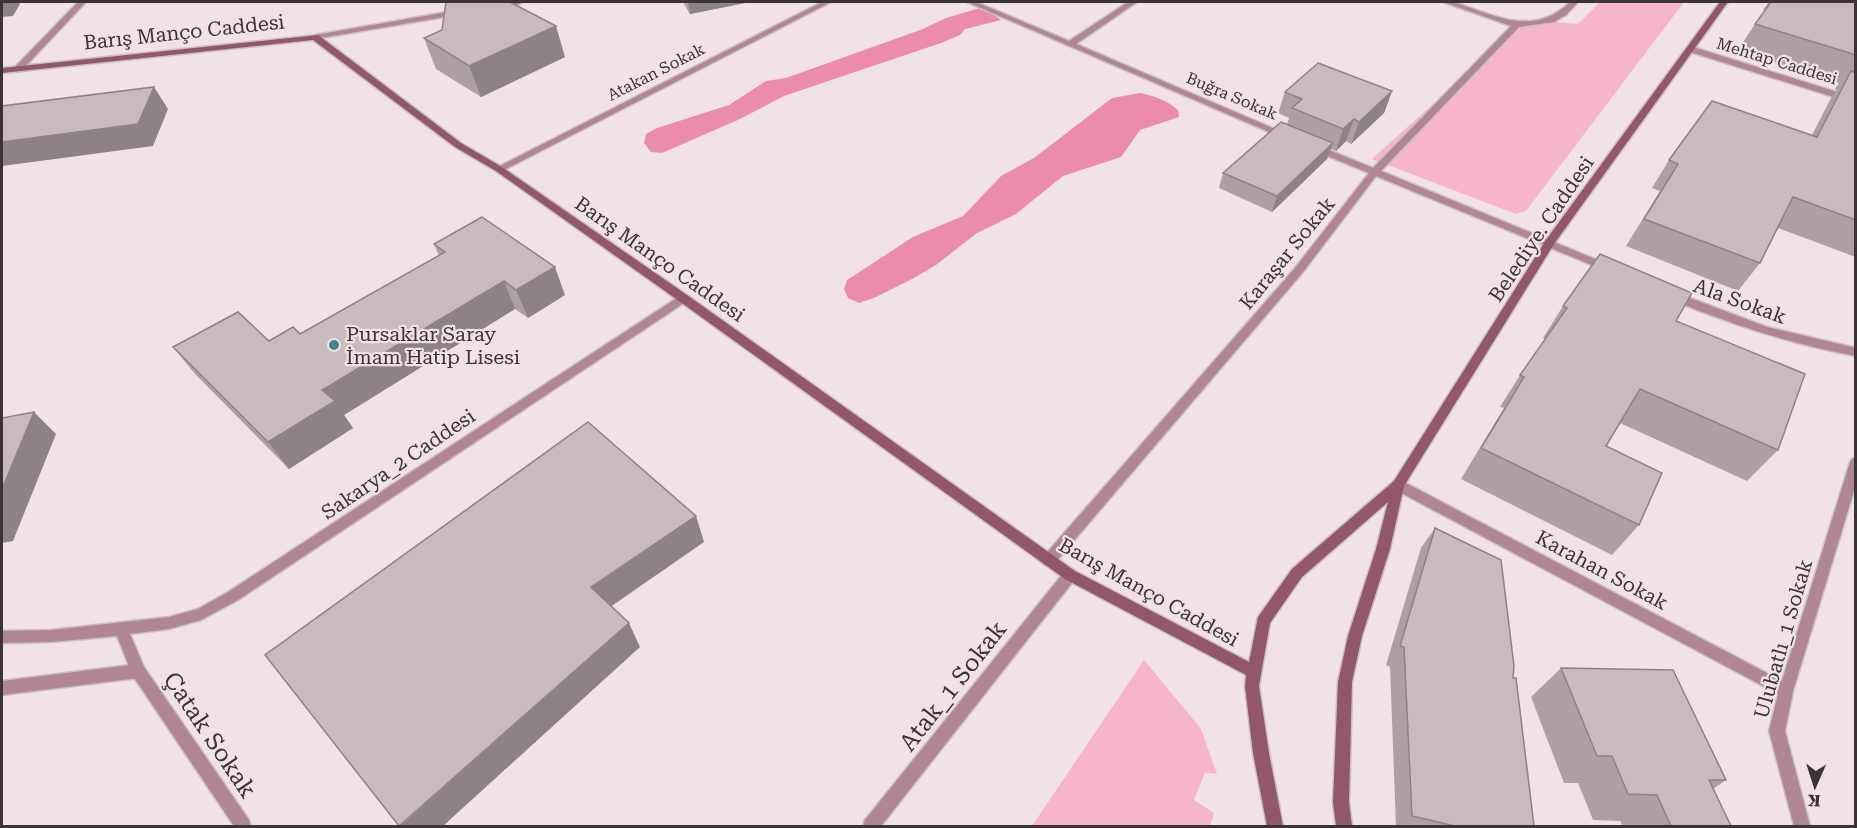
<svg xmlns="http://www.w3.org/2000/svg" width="1857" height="828" viewBox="0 0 1857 828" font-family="'Roboto Serif',serif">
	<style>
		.green { fill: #f7b5ca }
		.forest { fill: #eb8cac }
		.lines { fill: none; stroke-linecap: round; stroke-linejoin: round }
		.lane-casing { stroke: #ccbfc4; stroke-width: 3 }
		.street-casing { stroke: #ccbfc4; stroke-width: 3 }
		.secondary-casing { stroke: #ccbfc4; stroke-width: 3 }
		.lane { fill: #b08693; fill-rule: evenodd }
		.street { fill: #b08693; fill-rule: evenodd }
		.secondary { fill: #92576b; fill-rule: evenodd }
		.wall { fill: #ada0a3 }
		.shaded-wall { fill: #8d8285 }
		.building { fill: #c9babe; stroke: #8d8285; stroke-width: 1.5 }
		.poi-dot { fill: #408691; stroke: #f1e2e7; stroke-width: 2 }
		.labels { text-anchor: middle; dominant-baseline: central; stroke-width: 4.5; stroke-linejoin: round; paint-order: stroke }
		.far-street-label { font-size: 16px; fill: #3a3436; stroke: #f1e2e7 }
		.street-label { font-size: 20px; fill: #3a3436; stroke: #f1e2e7 }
		.poi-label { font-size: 20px; fill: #3a3436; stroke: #f1e2e7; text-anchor: start }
		.near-street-label { font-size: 24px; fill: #3a3436; stroke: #f1e2e7 }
	</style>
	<rect width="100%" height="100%" fill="#f1e2e7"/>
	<!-- green -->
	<path class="green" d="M1600,2h84l-158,209 -10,3 -144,-55 151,-136 8,-3 47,4z
		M1144,660l57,69 16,45 -12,-1 -11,27 20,13 -4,13h-178z"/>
	<!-- forest -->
	<path class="forest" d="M983,7l18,13 -36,9 -5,6 -19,8 -157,53 -44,23 -78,34 -11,-1 -7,-9 2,-9 11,-6 72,-23 37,-24 20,-3 137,-49 23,-11z
		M1140,93c15,3 26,7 38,17l1,7 -39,13 -19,27 -58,19 -47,38 -39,19 -41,32 -24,14 -38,19 -15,5 -11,-5 -4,-9 3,-9 66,-43 50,-21 38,-40 33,-18 78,-60z"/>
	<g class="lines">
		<!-- lane casing -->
		<g class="lane-casing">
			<path id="lane" d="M78,2h8l-65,69h-6v-4z
				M138,664l5,2 2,5 -2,5 -5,2 -136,17v-14z"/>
		</g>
		<!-- street casing -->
		<g class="street-casing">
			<path id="street" d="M505,2h18c-7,4 -23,7 -30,3z
				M822,2h9l-329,169 -3,1 -5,-3z
				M967,2h9l93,39 59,-39h9l-61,42 215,92 -2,2h-6z
				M1443,2h10c42,13 80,36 117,0h8l-12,13 -12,7 -35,5 -138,144 231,95 1,2 -1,2h-8l-228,-94 -73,96 -249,292 -5,2 -5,-2 -2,-4 2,-4 251,-288 74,-95 -56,-23v-4h6l54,22 138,-142z
				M459,10l4,2 -1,2 -147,25 -4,-2 4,-2z
				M1687,47h6l163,51v6l-169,-53z
				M1674,292l93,35 89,21v8c-65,-12 -126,-32 -186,-57l-1,-3 1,-3z
				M683,294l5,4 -1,3 -449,299 -37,20 -32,9 -39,5 14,33 105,153 2,6h-17l-101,-150 -16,-40 -66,6 -49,1v-12l49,-1 118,-13 29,-8 30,-17z
				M1856,457v27l-63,207 -8,40 25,95h-16l-25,-95 9,-37 -384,-205 -2,-4 2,-4h8l380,200 68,-219 2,-3z
				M1070,569l5,2 2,4 -2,4 -194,247h-18l2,-6 200,-249z"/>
		</g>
		<!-- secondary casing -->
		<g class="secondary-casing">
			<path id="secondary" d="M1720,2h8l-174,242 -150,242 -14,63 -28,87 -10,46 -3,120 3,24h-16l-3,-24 5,-120 10,-46 28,-87 12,-47 -86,75 -32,46 -11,63 10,67 14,73h-16l-14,-73 -8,-67 1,-11 -181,-96 -386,-278 -183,-130 -41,-24 -142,-107 -311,33v-5l316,-33 143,108 41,24 185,128 388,276 174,91 9,-45 34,-48 102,-88 152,-241z"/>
		</g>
		<!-- lane -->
		<use href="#lane" class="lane"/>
		<!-- street -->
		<use href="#street" class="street"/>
		<!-- secondary -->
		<use href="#secondary" class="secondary"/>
	</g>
	<!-- wall -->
	<path class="wall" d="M683,2h67l-60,12z
		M1769,2h87v252l-3,2 -75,-28 -18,35 -22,28 -112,-45 34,-55 -8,-3 17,-28 143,-25 19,-37 6,-8 -2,-1 4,-6 -101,-33 17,-26 10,-14h-2z
		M442,30l123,27 -84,40 -45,-28 -12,-31z
		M1392,91l-8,22 -33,31 -5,-3 -10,10 -5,-2 -4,10 -55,53 -53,-24 4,-15 64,-49 2,-6 -11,-5 7,-21z
		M434,244l131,51 -37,23 -13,-9 -171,106 9,13 -64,41 -94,-95 -22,-27 96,-6 31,-7 139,-78z
		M1563,306l113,15 102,129 -31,31 -127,-58 -14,23 33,79 -27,30 -151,-76 43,-71 -4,-1 20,-32 25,-36 -2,-1z
		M1435,528l78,150 21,148h-138l-6,-159 -4,-2 35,-117z
		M1561,668l165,112 -13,9 18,37h-108l-3,-5 -27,-1 -15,-37h-14l-33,-86z"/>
	<!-- shaded-wall -->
	<path class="shaded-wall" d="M2,2h19l-8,14 -11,1z
		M688,2h62l-60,12z
		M556,26l9,31 -84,40 -12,-31z
		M154,87l14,22 -15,37 -151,20v-24z
		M1392,91l-8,22 -33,31 8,-22z
		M1354,119l-8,22 -10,10 7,-22z
		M1333,143l-6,16 -55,53 5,-16z
		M555,267l10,28 -37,23 -12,-28z
		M504,281l11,28 -171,106 9,13 -64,41 -21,-27 54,-52z
		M34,412l22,22 -43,107 -11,2v-54z
		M696,516l8,26 -101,70 -12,-25z
		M629,623l11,24 -197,179h-43z"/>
	<!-- building -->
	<path class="building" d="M446,2h64l46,24 -87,40 -45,-28 18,-8z
		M1771,2h85v53l-101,-31z
		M1318,63l74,28 -33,31 -5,-3 -11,10 -51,-21 10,-9 -17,-7z
		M1851,71l5,2v147l-63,-23 -33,66 -116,-44 34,-55 -9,-4 43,-59 105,36z
		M154,87l-16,37 -136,18v-36z
		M1281,122l52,21 -56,53 -54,-23z
		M482,217l73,50 -39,23 -12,-9 -182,109 13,11 -67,41 -95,-95 65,-35 31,29 24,-14 7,7 145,-82 -11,-8z
		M1600,254l92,39 -16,28 129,53 -27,76 -138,-61 -34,57 56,27 -23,52 -158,-77 43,-71 -4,-2 47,-67 -4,-2z
		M34,412l-32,77v-71z
		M588,422l108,94 -105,71 38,36 -230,203 -134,-171z
		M1435,528l66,32 13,106 -1,12h3l18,148h-79l-43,-10 -8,-169 -4,-1z
		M1561,668l112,2 53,110h-17l22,46h-60l-14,-31 -29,-1 -16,-38h-15z"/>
	<!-- markers -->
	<circle class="poi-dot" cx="334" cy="345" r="6"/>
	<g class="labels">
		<!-- far-street labels -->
		<g class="far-street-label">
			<text transform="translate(1777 61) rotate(17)">Mehtap Caddesi</text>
			<text transform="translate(656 72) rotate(-27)">Atakan Sokak</text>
			<text transform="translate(1232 96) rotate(23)">Buğra Sokak</text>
		</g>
		<!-- street labels -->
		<g class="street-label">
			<text transform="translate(184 32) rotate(-6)">Barış Manço Caddesi</text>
			<text transform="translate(1541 229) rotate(-56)">Belediye. Caddesi</text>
			<text transform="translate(1287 253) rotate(-51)">Karaşar Sokak</text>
			<text transform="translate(660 259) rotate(35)">Barış Manço Caddesi</text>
			<text transform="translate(1740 301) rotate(20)">Ala Sokak</text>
			<text transform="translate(398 464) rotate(-34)">Sakarya_2 Caddesi</text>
			<text transform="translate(1602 570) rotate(28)">Karahan Sokak</text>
			<text transform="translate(1149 592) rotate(29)">Barış Manço Caddesi</text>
			<text transform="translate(1783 639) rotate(-74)">Ulubatlı_1 Sokak</text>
		</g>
		<!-- poi labels -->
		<g class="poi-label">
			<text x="346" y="334">Pursaklar Saray<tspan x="346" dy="23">İmam Hatip Lisesi</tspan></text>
		</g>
		<!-- near-street labels -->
		<g class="near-street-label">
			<text transform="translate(953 686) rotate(-52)">Atak_1 Sokak</text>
			<text transform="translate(210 735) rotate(56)">Çatak Sokak</text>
		</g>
	</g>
	<!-- border -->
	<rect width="1857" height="828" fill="none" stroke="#3a3436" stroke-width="6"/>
	<!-- north arrow -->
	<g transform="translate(1815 786) rotate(183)" stroke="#f1e2e7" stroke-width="4.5" paint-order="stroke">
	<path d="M0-4.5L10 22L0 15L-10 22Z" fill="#3a3436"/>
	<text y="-9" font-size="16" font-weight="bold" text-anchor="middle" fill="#3a3436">K</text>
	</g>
</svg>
